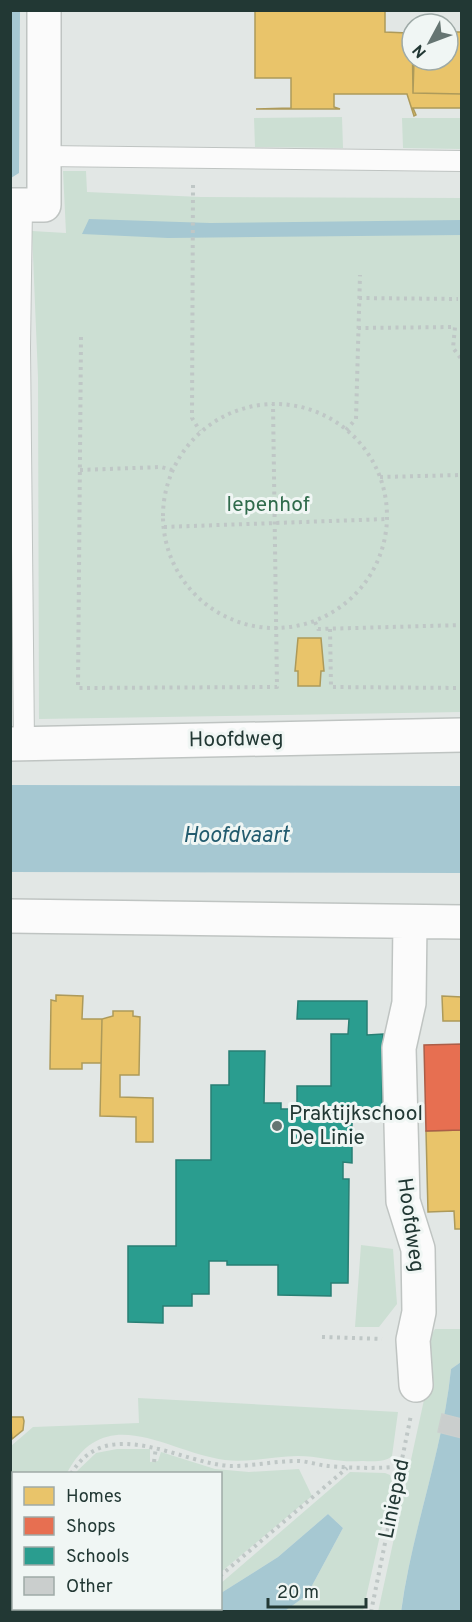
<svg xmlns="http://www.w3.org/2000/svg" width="472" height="1622" viewBox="0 0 472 1622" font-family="Overpass,sans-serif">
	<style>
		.green { fill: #ccdfd3 }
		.water { fill: #a6c8d2 }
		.homes { fill: #e9c46a; stroke: #ad9a5a; stroke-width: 1.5 }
		.shops { fill: #e76f51; stroke: #ac5e48; stroke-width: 1.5 }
		.schools { fill: #2a9d8f; stroke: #287f74; stroke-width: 1.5 }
		.building { fill: #cacecd; stroke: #cbd0ce; stroke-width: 1.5 }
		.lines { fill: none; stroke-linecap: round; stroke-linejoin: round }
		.service-casing { stroke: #bfc4c2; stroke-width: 22 }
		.minor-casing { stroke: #bfc4c2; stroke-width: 36 }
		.tertiary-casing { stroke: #bfc4c2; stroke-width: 36 }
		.path { stroke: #bfc7c6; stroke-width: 4; stroke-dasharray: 3 4.5; stroke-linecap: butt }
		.service { stroke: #fbfbfb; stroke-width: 20 }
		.minor { stroke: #fbfbfb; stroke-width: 33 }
		.tertiary { stroke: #fbfbfb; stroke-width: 33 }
		.poi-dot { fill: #657572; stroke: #f0f6f4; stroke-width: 2 }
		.labels { text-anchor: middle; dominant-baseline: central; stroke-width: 6; stroke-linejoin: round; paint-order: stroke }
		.park-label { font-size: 21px; fill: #306b4c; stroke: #f0f6f4 }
		.street-label { font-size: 21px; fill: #223834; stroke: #f0f6f4 }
		.poi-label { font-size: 21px; fill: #223834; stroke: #f0f6f4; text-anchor: start }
		.water-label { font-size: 22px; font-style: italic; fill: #225b6e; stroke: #f0f6f4 }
	</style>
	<rect width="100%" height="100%" fill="#e2e7e5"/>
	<!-- green -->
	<path class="green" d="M342,117l1,31 -88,-1 -1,-29z
		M402,118h59v31l-58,-1z
		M63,171h23l1,21 114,5 260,1v514l-422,7 -1,-342 -6,-146 34,2z
		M361,1245l32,4 4,55 -18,23h-24z
		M435,1329h26v33l-10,7c-8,82 -39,161 -50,242l-23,1 49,-226v-44z
		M138,1398l260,14 -6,44c-7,7 -21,5 -31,5 -21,2 -42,-5 -63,-5 -24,0 -49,7 -73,4 -57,-7 -119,-60 -158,13l-53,1v119l-3,1v-148l22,-19 106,-4z
		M117,1449h33v13l8,-1 3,-9 54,17 34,3 50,-3 13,27 -91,76 -1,-98 -145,-1 21,-20z
		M350,1472l35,1 5,2 2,7 -29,129h-78l22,-16 36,-67 -15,-14 -50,43 -57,36 -1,-9z
		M13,1605l1,3 69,1 -16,3h-56l-1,-6z"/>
	<!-- water -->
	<path class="water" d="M11,10l9,1 -1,162 -8,5z
		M89,219l121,4 251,-3 1,15 -294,3 -86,-4z
		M11,785l450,1v87l-450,-1z
		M461,1362v249l-60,1c11,-83 42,-161 50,-243z
		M328,1514l15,14 -36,67 -22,16h-94l5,-2 24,-1 1,-15 57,-36z
		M83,1609v-1l64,1 -4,3 -76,-1z"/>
	<!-- homes -->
	<path class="homes" d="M255,10h130v22l23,1 4,-7 1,67 49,1v14h-49l3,7 -2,1 -7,-22h-73v13l6,2h-84l35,-1v-30h-36z
		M448,32h14v62l-49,-1 1,-33h34z
		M298,638h23l3,33h-3l-1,15h-22v-15h-3z
		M56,995l27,1 -1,23h20l-1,44h-19v6h-32l1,-69 5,1z
		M442,996l20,1v24h-19z
		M113,1011h20v5l7,1 -1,58h-19v22l33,1v44h-17v-25l-36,-1 2,-97 11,-3z
		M462,1130v99h-7l-1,-18 -26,1 -2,-81z
		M10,1417h13l1,4 -1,9 -11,9z"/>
	<!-- shops -->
	<path class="shops" d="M462,1044v86l-36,1 -2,-86z"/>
	<!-- schools -->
	<path class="schools" d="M298,1001h69v34l16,-1 -1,76 -30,-1v54l-9,-1v17h6l-1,104h-17v13l-53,-1v-30h-51v-4h-18v33h-17v12h-29v17l-35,-1v-76h48v-86h35v-75h18v-34h36l-1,52h17v6h16v-23h34v-52h17l1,-15h-52z"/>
	<!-- building -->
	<path class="building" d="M442,1414l20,5v19l-24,-6z"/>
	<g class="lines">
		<!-- service casing -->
		<g class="service-casing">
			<path id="service" d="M44,156l418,5
				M22,205l-2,142 4,397"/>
		</g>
		<!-- minor casing -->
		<g class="minor-casing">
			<path id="minor" d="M10,205h34v-195
				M10,916l452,6
				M410,922l-1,81 -10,45 4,153 15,48 1,63 -6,28 3,45"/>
		</g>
		<!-- tertiary casing -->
		<g class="tertiary-casing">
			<path id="tertiary" d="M10,744l452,-9"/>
		</g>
		<!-- path -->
		<path class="path" d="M193,185l-1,233 8,13
			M359,298l99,1
			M358,328l97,-1 -2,21 9,12
			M81,337l-3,351 199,-1 -4,-283
			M163 516a112 112 0 1 1 224 0a112 112 0 1 1-224 0Z
			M346,430l10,-11 4,-144
			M80,470l81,-3 11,3
			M380,477l82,-2
			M164,527l223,-8
			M462,582v79
			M315,622l3,7 144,-4
			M330,629l1,58 131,1
			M322,1337l60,2
			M154,1462l2,-15
			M71,1474c36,-62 112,-9 161,-8 22,0 43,-5 65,-5 10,0 21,4 31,5 25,2 50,3 74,0
			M220,1576l127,-108
			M10,1601l4,-2
			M173,1612l4,-4
			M371,1612l40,-197"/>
		<!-- service -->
		<use href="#service" class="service"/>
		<!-- minor -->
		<use href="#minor" class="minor"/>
		<!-- tertiary -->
		<use href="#tertiary" class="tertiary"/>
	</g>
	<!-- markers -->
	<circle class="poi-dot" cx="277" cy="1126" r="6"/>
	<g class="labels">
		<!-- park labels -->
		<g class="park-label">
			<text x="268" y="505">Iepenhof</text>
		</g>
		<!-- street labels -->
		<g class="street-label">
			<text transform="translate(236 740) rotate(-1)">Hoofdweg</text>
			<text transform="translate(410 1225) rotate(82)">Hoofdweg</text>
			<text transform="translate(395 1499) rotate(-78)">Liniepad</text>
		</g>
		<!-- poi labels -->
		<g class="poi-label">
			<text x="289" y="1114">Praktijkschool<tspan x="289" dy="24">De Linie</tspan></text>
		</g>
		<!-- water labels -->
		<g class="water-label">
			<text x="236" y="836">Hoofdvaart</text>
		</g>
	</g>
	<!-- border -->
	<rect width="472" height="1622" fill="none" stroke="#223834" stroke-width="24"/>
	<!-- legend -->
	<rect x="12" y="1472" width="210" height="138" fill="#f0f6f4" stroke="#9eaaa7" stroke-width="1.5"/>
	<rect x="24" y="1487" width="30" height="18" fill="#e9c46a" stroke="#9eaaa7" stroke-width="1.5"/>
	<text x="66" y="1502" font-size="18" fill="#223834">Homes</text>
	<rect x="24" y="1517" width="30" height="18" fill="#e76f51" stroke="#9eaaa7" stroke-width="1.5"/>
	<text x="66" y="1532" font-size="18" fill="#223834">Shops</text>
	<rect x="24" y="1547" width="30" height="18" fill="#2a9d8f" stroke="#9eaaa7" stroke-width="1.5"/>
	<text x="66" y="1562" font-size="18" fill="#223834">Schools</text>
	<rect x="24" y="1577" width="30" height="18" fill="#cacecd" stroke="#9eaaa7" stroke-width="1.5"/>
	<text x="66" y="1592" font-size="18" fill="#223834">Other</text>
	<!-- north arrow -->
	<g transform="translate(430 42) rotate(229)"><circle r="28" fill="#f0f6f4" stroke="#9eaaa7" stroke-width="1.5"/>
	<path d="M0-4.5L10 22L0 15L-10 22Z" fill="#657572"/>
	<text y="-9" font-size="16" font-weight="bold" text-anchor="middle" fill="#223834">N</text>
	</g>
	<!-- scale -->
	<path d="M268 1598v9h98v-9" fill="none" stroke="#223834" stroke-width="3"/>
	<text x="277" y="1598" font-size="18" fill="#223834" stroke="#f0f6f4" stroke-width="4.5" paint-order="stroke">20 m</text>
</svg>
